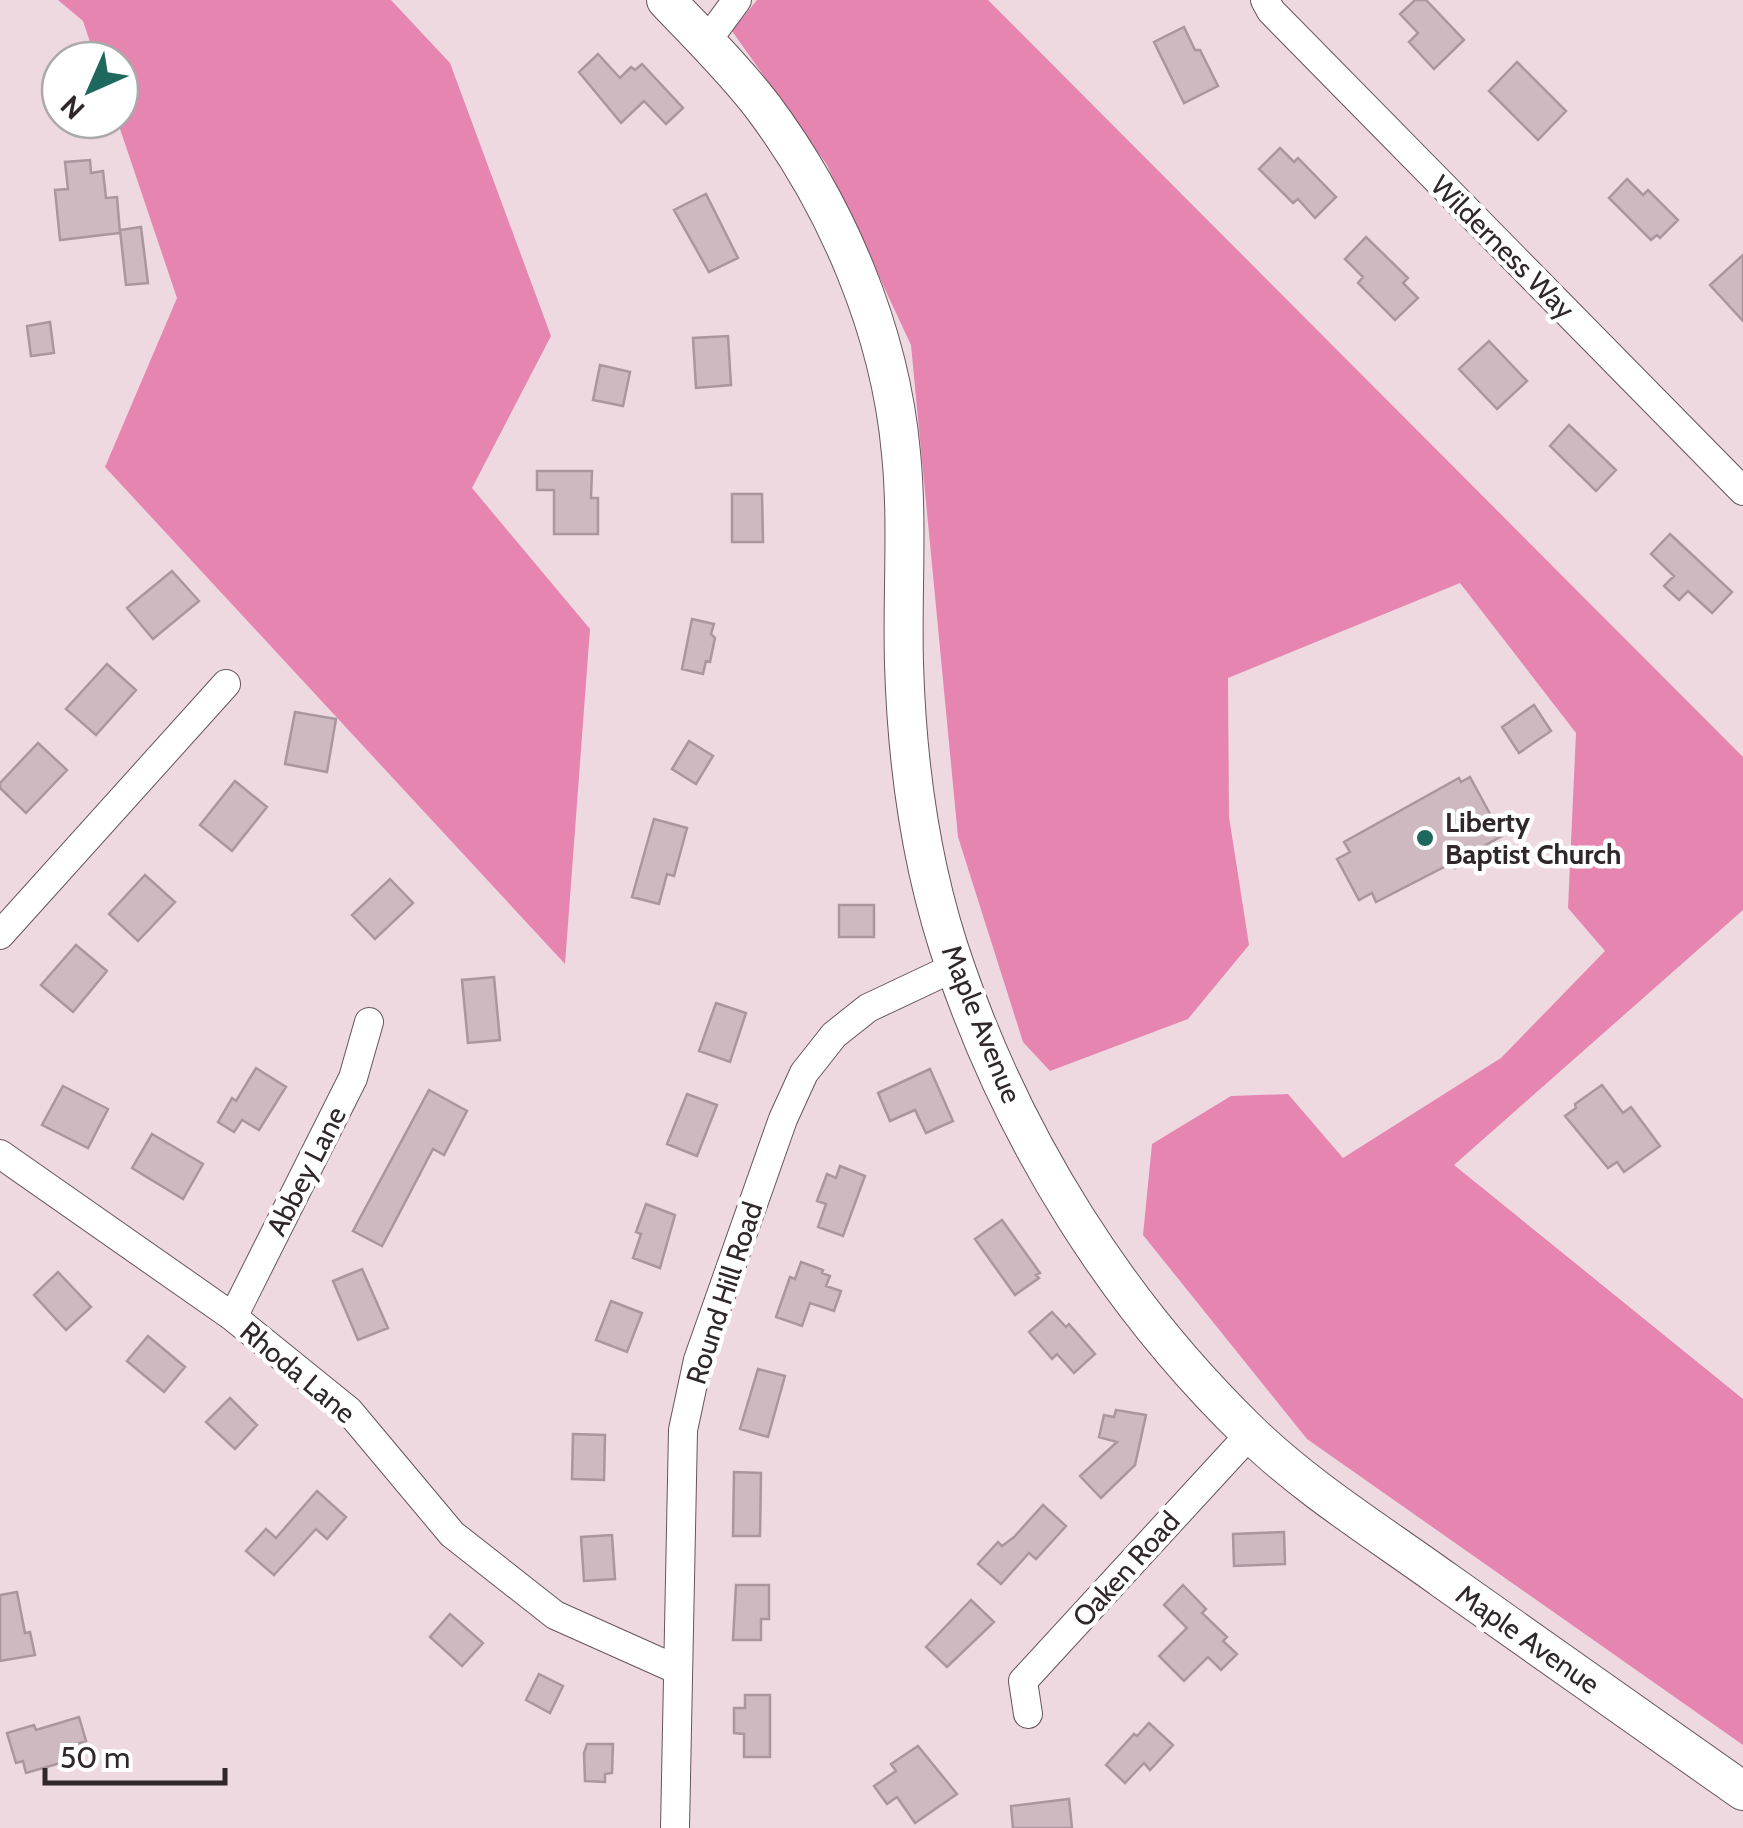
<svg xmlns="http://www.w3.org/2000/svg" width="1743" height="1828" viewBox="0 0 1743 1828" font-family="Cabin,sans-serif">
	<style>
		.forest { fill: #e685b0 }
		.building { fill: #ceb9c1; stroke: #aa969e; stroke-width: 2.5 }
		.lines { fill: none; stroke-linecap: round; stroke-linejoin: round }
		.street-casing { stroke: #67555c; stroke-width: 30 }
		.secondary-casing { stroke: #67555c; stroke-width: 40 }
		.street { stroke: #fff; stroke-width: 28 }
		.secondary { stroke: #fff; stroke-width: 38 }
		.poi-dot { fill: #1f685e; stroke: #fff; stroke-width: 4 }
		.labels { text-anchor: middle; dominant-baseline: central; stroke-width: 9; stroke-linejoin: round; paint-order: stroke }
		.street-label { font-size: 28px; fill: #2f272a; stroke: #fff }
		.poi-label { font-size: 28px; font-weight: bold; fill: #2f272a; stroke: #fff; text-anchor: start }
	</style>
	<rect width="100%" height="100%" fill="#eed9e1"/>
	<!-- forest -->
	<path class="forest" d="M58,0h333l59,63 101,273 -79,152 118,141 -25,335 -460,-497 72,-169 -60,-178h3v-60h-24l-13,-39z
		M757,0h231l755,757v153l-289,255 289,234v346l-436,-306 -164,-204 9,-91 79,-48 57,-2 55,64 158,-100 104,-107 -37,-43 8,-175 -116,-150 -232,95 1,139 20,128 -61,74 -138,52 -27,-29 -65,-205 -47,-492 -84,-180 -95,-134z"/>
	<!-- building -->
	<path class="building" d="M1415,0h11l38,40 -30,29 -25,-27 9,-9 -18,-19z
		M1184,27l11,23h5l18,36 -34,17 -30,-61z
		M598,54l22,24 11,-11 4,3 7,-6 41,44 -17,16 -22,-23 -23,22 -42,-51z
		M1517,62l49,49 -28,29 -49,-49z
		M1280,148l14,14 4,-4 38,39 -21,21 -17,-19 -5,4 -34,-34z
		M90,160l1,13 12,-2 3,27 11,-1 3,36 -60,7 -5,-50 13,-1 -3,-27z
		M1627,179l16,16 5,-5 30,30 -18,18 -3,-3 -6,5 -42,-42z
		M706,194l32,64 -29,14 -35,-62z
		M141,227l7,56 -22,2 -6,-55z
		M1366,237l42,41 -5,5 15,15 -23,22 -37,-37 5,-6 -18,-18z
		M1743,255v66l-33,-36z
		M50,322l4,31 -23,3 -4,-30z
		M728,336l3,49 -35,3 -3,-50z
		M1489,341l38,40 -30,28 -38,-40z
		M600,365l30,7 -7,34 -30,-6z
		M1569,425l47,45 -20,21 -46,-45z
		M537,471h55l-1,27h7v36h-44v-44h-17z
		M732,494h30l1,48h-31z
		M1670,534l62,58 -20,21 -24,-22 -9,9 -15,-14 10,-10 -23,-22z
		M172,571l27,30 -46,38 -26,-31z
		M692,619l22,5 -3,10 4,4 -5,24 -4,-1 -3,13 -21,-5z
		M107,664l29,26 -40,45 -30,-26z
		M1534,705l17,26 -32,22 -17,-26z
		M295,712l41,7 -9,53 -42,-8z
		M689,741l24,15 -17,28 -24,-15z
		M38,743l29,27 -41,43 -26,-25v-5z
		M1470,777l32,59 -18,10 3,6 -32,16 -3,-5 -76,39 -4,-9 -13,7 -22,-41 13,-7 -6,-10 115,-64 2,4z
		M235,781l32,26 -35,44 -32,-26z
		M654,819l33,9 -13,48 -7,-2 -8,30 -27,-7z
		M145,875l30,27 -37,39 -29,-27z
		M390,879l23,24 -38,36 -23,-24z
		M839,905h35v32h-35z
		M76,945l31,26 -34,41 -32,-27z
		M494,977l6,63 -32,3 -6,-63z
		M716,1003l30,10 -16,49 -31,-11z
		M256,1068l30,19 -27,43 -17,-10 -8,12 -16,-10 14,-24 4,3z
		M930,1069l23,52 -27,12 -11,-23 -25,11 -12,-28z
		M1602,1085l21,28 8,-6 29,39 -36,26 -7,-10 -9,6 -43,-52 11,-8 -1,-4z
		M63,1086l45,23 -20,39 -46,-23z
		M429,1090l38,21 -23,44 -11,-6 -51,97 -29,-15z
		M687,1094l30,11 -20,51 -30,-12z
		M152,1134l51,30 -20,35 -51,-31z
		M840,1166l25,10 -22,60 -25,-9 8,-23 -9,-3 10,-27 9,4z
		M646,1204l29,11 -15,53 -27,-10 8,-24 -5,-2z
		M1002,1220l38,53 -4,2 3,3 -24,17 -40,-56z
		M801,1262l22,8 -1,3 8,3 -4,10 15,5 -7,20 -24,-8 -8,23 -26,-9 14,-40 5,2z
		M362,1269l26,59 -30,12 -25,-59z
		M58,1272l33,35 -25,23 -32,-35z
		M611,1301l31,12 -15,39 -31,-12z
		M1052,1312l14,15 3,-3 26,30 -21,19 -17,-19 -5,5 -23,-27z
		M148,1336l37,31 -21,25 -37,-31z
		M758,1369l27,7 -17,61 -28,-8z
		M230,1398l27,27 -22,24 -29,-27z
		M1116,1410l30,5 -11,50 -34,33 -21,-22 37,-34 -18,-5 5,-22 10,2z
		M573,1434l32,1 -1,45 -32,-1z
		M734,1472l27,1 -1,63h-27z
		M317,1491l29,26 -19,22 -11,-10 -42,46 -28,-24 20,-22 10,9z
		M1043,1505l23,21 -30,33 -7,-6 -28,31 -23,-20 20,-22 4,4 12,-9z
		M1284,1532l1,32 -51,2 -1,-32z
		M612,1535l3,44 -31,2 -3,-44z
		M736,1585h33v34h-8v21h-28z
		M1183,1585l23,24 -4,4 25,24 -4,4 14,13 -16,16 -13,-13 -24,24 -25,-25 28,-28 -23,-23z
		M17,1592l8,41 5,-1 5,23 -35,6v-66z
		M971,1600l23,22 -47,45 -21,-20z
		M450,1614l33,29 -21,23 -32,-29z
		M539,1674l24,12 -13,27 -24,-13z
		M745,1695h25v62h-26v-23l-10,-1v-25h11z
		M79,1717l7,24 -19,6 4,13 -45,13 -3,-12 -7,2 -9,-30 27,-8 2,5z
		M1149,1723l24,22 -23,25 -6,-7 -19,20 -19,-18 28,-31 3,2z
		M587,1744h26l-1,29 -7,1v8l-20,-1 -1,-28z
		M918,1746l39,48 -42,29 -18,-26 -10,7 -13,-18 22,-15 -5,-7z
		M1069,1799l3,29h-59l-2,-22z"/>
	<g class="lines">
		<!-- street casing -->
		<g class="street-casing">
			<path id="street" d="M1265,0l6,11 472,480
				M706,42l31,-42
				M0,935l226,-251
				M0,1154l233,163 116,94 103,123 103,81 123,55
				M233,1317l120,-239 16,-56
				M1028,1714l-5,-33 228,-248
				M675,1828l8,-398 15,-70 85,-241 21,-46 30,-38 34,-27 87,-41"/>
		</g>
		<!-- secondary casing -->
		<g class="secondary-casing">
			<path id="secondary" d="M666,0c33,35 68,69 97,107 74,99 127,223 138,346 7,70 1,141 3,211 3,101 18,209 52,305 60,174 161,335 294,464 58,56 129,100 194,147 100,70 199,141 299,211"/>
		</g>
		<!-- street -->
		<use href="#street" class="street"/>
		<!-- secondary -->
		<use href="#secondary" class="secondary"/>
	</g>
	<!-- markers -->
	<circle class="poi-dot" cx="1425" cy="838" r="10"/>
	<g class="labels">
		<!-- street labels -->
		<g class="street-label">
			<text transform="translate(1503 247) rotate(45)">Wilderness Way</text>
			<text transform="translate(982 1024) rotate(68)">Maple Avenue</text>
			<text transform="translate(306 1171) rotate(-63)">Abbey Lane</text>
			<text transform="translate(724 1293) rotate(-72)">Round Hill Road</text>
			<text transform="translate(298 1372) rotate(40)">Rhoda Lane</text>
			<text transform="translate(1126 1569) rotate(-48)">Oaken Road</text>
			<text transform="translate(1528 1639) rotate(35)">Maple Avenue</text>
		</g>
		<!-- poi labels -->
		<g class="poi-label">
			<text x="1445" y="822">Liberty<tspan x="1445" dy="32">Baptist Church</tspan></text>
		</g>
	</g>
	<!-- north arrow -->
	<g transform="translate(90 90) rotate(225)"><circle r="48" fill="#ffffff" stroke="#aca9aa" stroke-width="2.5"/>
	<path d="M0-8L18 38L0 25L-18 38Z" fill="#1f685e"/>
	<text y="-15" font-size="28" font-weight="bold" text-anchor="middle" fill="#2f272a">N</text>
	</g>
	<!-- scale -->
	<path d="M45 1768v15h180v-15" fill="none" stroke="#2f272a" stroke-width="5"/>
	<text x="60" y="1768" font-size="30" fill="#2f272a" stroke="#ffffff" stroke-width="8" paint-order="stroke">50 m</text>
</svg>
